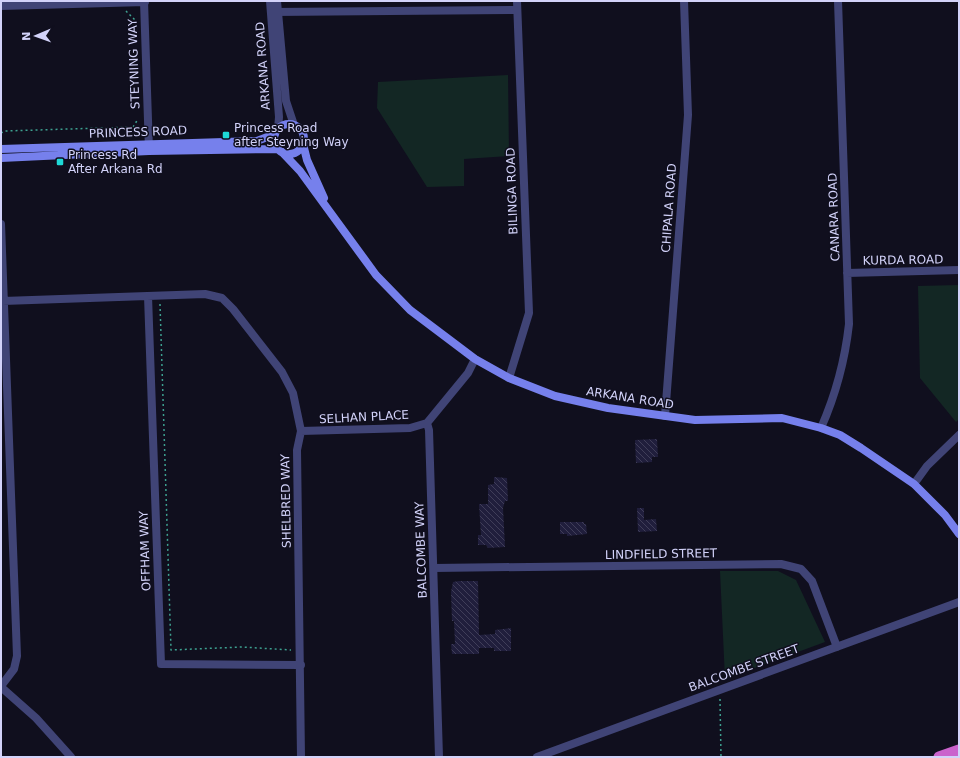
<svg xmlns="http://www.w3.org/2000/svg" width="960" height="758" viewBox="0 0 960 758" font-family="'DejaVu Sans',sans-serif">
	<style>
		.green { fill: #132724 }
		.building { fill: url(#building-back-hatch) }
		.lines { fill: none; stroke-linecap: round; stroke-linejoin: round }
		.path { stroke: #3da190; stroke-width: 1.5; stroke-dasharray: 2 3; stroke-linecap: butt }
		.minor { stroke: #404476; stroke-width: 8 }
		.tertiary { stroke: #404476; stroke-width: 8 }
		.secondary { stroke: #7680ec; stroke-width: 8 }
		.trunk { stroke: #ca62cc; stroke-width: 11 }
		.poi-dot { fill: #1ed9d7; stroke: #100f1e; stroke-width: 1.5 }
		.labels { text-anchor: middle; dominant-baseline: central; stroke-width: 3; stroke-linejoin: round; paint-order: stroke }
		.street-label { font-size: 12px; fill: #d2d2f9; stroke: #100f1e }
		.poi-label { font-size: 12px; fill: #d2d2f9; stroke: #100f1e; text-anchor: start }
	</style>
	<defs>
		<pattern id="building-back-hatch" width="6" height="6" patternUnits="userSpaceOnUse"><rect width="6" height="6" fill="#201e3c"/><path d="M-1 5l2 2M0 0l6 6M5-1l2 2" fill="none" stroke="#403e59"/></pattern>
	</defs>
	<rect width="100%" height="100%" fill="#100f1e"/>
	<!-- green -->
	<path class="green" d="M508,75l1,81 -45,3v27l-37,1 -50,-79 1,-26z
		M959,285v134l-3,3 -36,-44 -2,-92z
		M720,571h58l18,9 29,62 -100,37z"/>
	<!-- building -->
	<path class="building" d="M657,439l1,18h-6v5l-16,1 -1,-23z
		M494,477l13,1 1,23h-3l-2,7 2,39 -17,1 -2,-3h-8v-10h3l-2,-31h9v-19l6,-1z
		M637,508h7v12l12,-1 1,12 -19,1z
		M560,522h24v2h2l1,10 -20,2v-2h-7z
		M459,581h19l1,54 16,-1v-4l16,-2v23h-17v-3h-15v6h-27l-1,-10h4l-1,-23h-2l-1,-29 2,-10z"/>
	<g class="lines">
		<!-- path -->
		<path class="path" d="M126,11l10,10
			M133,127l5,-8
			M1,133l4,-2 128,-4 7,7
			M160,304l11,346 71,-3 49,3
			M720,699l1,58"/>
		<!-- minor -->
		<path class="minor" d="M144,1l5,149
			M1,6l144,-4
			M272,12l245,-2
			M1,224l16,432 -3,13 -13,17
			M847,273l112,-3
			M148,296l13,368 140,1
			M3,301l202,-7 17,4 11,11 49,63 11,21 8,38 -4,19 4,307
			M509,378l20,-65 -12,-312
			M665,416l23,-301 -4,-114
			M821,428c15,-34 24,-68 28,-104l-11,-323
			M301,431l109,-3 17,-5
			M914,484l13,-18 32,-31
			M434,568l347,-4 20,5 11,12 25,66
			M439,757l-10,-327 -2,-7 41,-50 7,-14
			M537,757l422,-155"/>
		<!-- tertiary -->
		<path class="tertiary" d="M270,1l9,116 -1,12
			M277,1l9,100 8,24
			M1,687l35,31 35,39"/>
		<!-- secondary -->
		<path class="secondary" d="M274 139a15 15 0 1 1 30 0a15 15 0 1 1-30 0Z
			M303,144l4,16 17,38
			M1,149l256,-8 18,-7
			M282,152l18,19 76,104 34,35 65,49 34,19 46,18 53,12 87,12 87,-2 39,10 19,7 21,13 53,36 31,31 14,19
			M1,158l148,-7 129,-2"/>
		<!-- trunk -->
		<path class="trunk" d="M939,757l20,-7"/>
	</g>
	<!-- markers -->
	<g class="poi-dot">
		<rect x="222" y="131" width="8" height="8" rx="2"/>
		<rect x="56" y="158" width="8" height="8" rx="2"/>
	</g>
	<g class="labels">
		<!-- street labels -->
		<g class="street-label">
			<text transform="translate(134 64) rotate(-92)">STEYNING WAY</text>
			<text transform="translate(263 66) rotate(-94)">ARKANA ROAD</text>
			<text transform="translate(138 132) rotate(-2)">PRINCESS ROAD</text>
			<text transform="translate(512 191) rotate(-92)">BILINGA ROAD</text>
			<text transform="translate(669 208) rotate(-86)">CHIPALA ROAD</text>
			<text transform="translate(834 217) rotate(-92)">CANARA ROAD</text>
			<text transform="translate(903 260) rotate(-1)">KURDA ROAD</text>
			<text transform="translate(630 398) rotate(9)">ARKANA ROAD</text>
			<text transform="translate(364 417) rotate(-3)">SELHAN PLACE</text>
			<text transform="translate(286 501) rotate(-91)">SHELBRED WAY</text>
			<text transform="translate(421 550) rotate(-92)">BALCOMBE WAY</text>
			<text transform="translate(145 551) rotate(-92)">OFFHAM WAY</text>
			<text transform="translate(661 554) rotate(-1)">LINDFIELD STREET</text>
			<text transform="translate(744 668) rotate(-20)">BALCOMBE STREET</text>
		</g>
		<!-- poi labels -->
		<g class="poi-label">
			<text x="234" y="128">Princess Road<tspan x="234" dy="14">after Steyning Way</tspan></text>
			<text x="68" y="155">Princess Rd<tspan x="68" dy="14">After Arkana Rd</tspan></text>
		</g>
	</g>
	<!-- border -->
	<rect width="960" height="758" fill="none" stroke="#d2d2f9" stroke-width="4"/>
	<!-- north arrow -->
	<g transform="translate(36 36) rotate(268)" stroke="#100f1e" stroke-width="3" paint-order="stroke">
	<path d="M0-3L7 15L0 10L-7 15Z" fill="#d2d2f9"/>
	<text y="-6" font-size="11" font-weight="bold" text-anchor="middle" fill="#d2d2f9">N</text>
	</g>
</svg>
